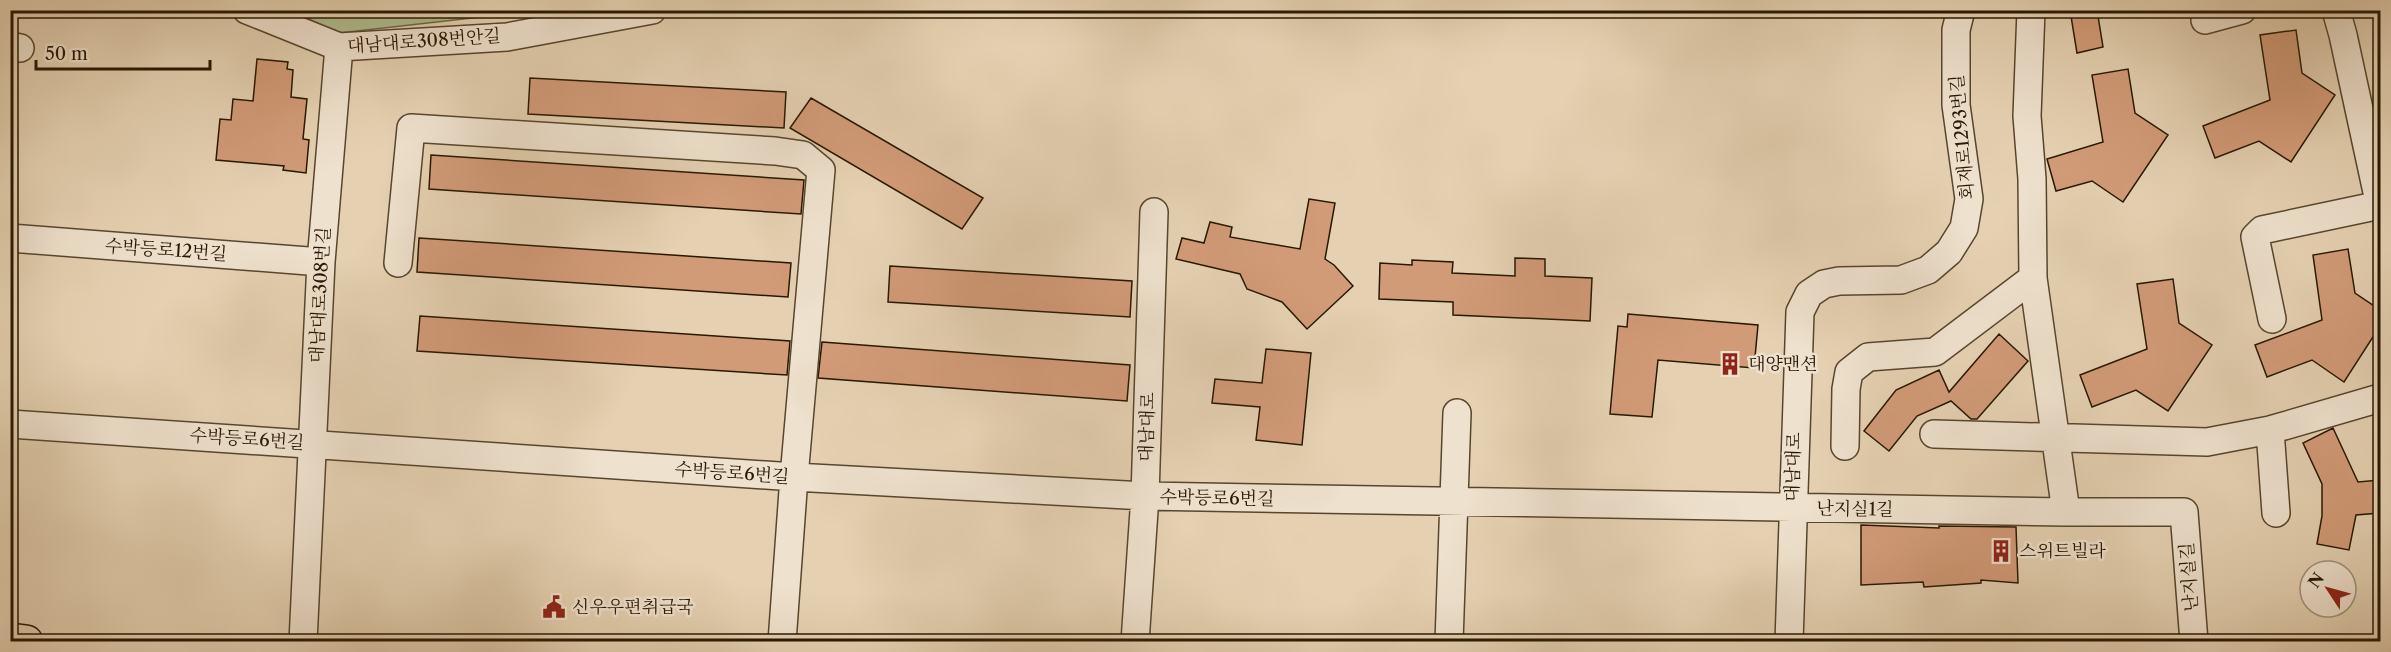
<svg xmlns="http://www.w3.org/2000/svg" width="2391" height="652" viewBox="0 0 2391 652" font-family="'Libre Caslon Text','Noto Serif KR',serif">
	<style>
		.green { fill: #b0bd8f; stroke: #6c6a48; stroke-width: 1.5 }
		.building { fill: #d29b78; stroke: #281802; stroke-width: 1.5 }
		.lines { fill: none; stroke-linecap: round; stroke-linejoin: round }
		.minor-casing { stroke: #57462e; stroke-width: 30 }
		.major-casing { stroke: #281802; stroke-width: 36 }
		.minor { stroke: #eee1cd; stroke-width: 27 }
		.major { stroke: #e5d1b2; stroke-width: 33 }
		.labels { text-anchor: middle; dominant-baseline: central; stroke-width: 5; stroke-linejoin: round; paint-order: stroke }
		.street-label { font-size: 18px; fill: #281802; stroke: #eee1cd }
		.poi-label { font-size: 18px; fill: #281802; stroke: #eee1cd; text-anchor: start }
	</style>
	<rect width="100%" height="100%" fill="#e5d1b2"/>
	<filter id="stains"><feTurbulence type="fractalNoise" baseFrequency=".00333" numOctaves="4"/><feColorMatrix values="0 0 0 0 .2 0 0 0 0 .09 0 0 0 0 .02 0 0 0 .5 -.17"/></filter>
	<radialGradient id="worn" r=".72"><stop offset=".6" stop-color="#630" stop-opacity="0"/><stop offset="1" stop-color="#630" stop-opacity=".3"/></radialGradient>
	<!-- green -->
	<path class="green" d="M291,11h244l-196,22z"/>
	<!-- building -->
	<path class="building" d="M2070,10h27l6,37 -26,6z
		M2296,30l6,43 33,22 -44,67 -32,-21 -44,17 -12,-32 67,-26 -10,-65z
		M257,59l31,3 -1,7 6,1 -2,27 16,2 -4,40 6,1 -3,33 -23,-3 1,-4 -68,-6 4,-41 11,1 2,-21 20,2z
		M2128,69l7,44 33,22 -45,67 -31,-21 -36,10 -9,-32 56,-17 -11,-67z
		M530,78l256,14 -2,36 -256,-14z
		M811,98l172,100 -21,31 -172,-101z
		M431,155l373,25 -3,34 -372,-25z
		M1309,199l26,4 -10,56 9,6 19,21 -46,43 -25,-27 -35,-13 -7,-15 -64,-15 6,-21 22,5 6,-21 22,5 -2,10 70,12z
		M419,238l372,25 -3,34 -371,-25z
		M2348,249l7,44 25,17v16l-36,56 -32,-22 -45,17 -12,-32 67,-25 -9,-65z
		M1515,258l30,1v17l47,2 -2,43 -137,-6v-13l-74,-3 1,-36 32,2v-5l41,2 -1,11 63,3z
		M890,266l242,15 -2,36 -242,-15z
		M2173,279l6,44 33,22 -44,66 -32,-21 -44,17 -12,-32 67,-26 -10,-65z
		M1628,314l130,11 -4,43 -96,-8 -6,57 -42,-3 8,-88 9,1z
		M420,316l370,25 -3,34 -370,-24z
		M1999,334l29,27 -51,58h-6l-20,-18 -34,15 -28,35 -25,-20 32,-41 43,-20 10,22z
		M822,342l308,23 -3,36 -309,-23z
		M1266,349l45,4 -9,92 -46,-5 4,-33 -48,-4 3,-24 47,4z
		M2333,428l25,54 22,-2v33l-24,2 -7,35 -32,-6 5,-28v-32l-19,-41z
		M1861,525l78,3v-2l77,1 2,56 -37,-3v3l-57,4 -1,-5 -62,3z"/>
	<g class="lines">
		<!-- minor casing -->
		<g class="minor-casing">
			<path id="minor" d="M247,10l92,37 168,-10 145,-27
				M2031,10l-4,106 5,63 1,99 33,234
				M2336,10l7,25 37,171
				M2205,20l37,-10
				M10,46l10,2
				M10,238l311,24
				M398,263l13,-135 364,23 28,4 18,15 -27,307 -12,165
				M2272,319l-17,-82 7,-7 118,-25
				M10,424l784,53 351,19 921,16h118l10,130
				M2270,430l6,83
				M1934,434l273,8 63,-12 110,-32
				M1845,446l1,-57 3,-17 19,-15 67,-5 98,-74
				M303,642l18,-380 18,-215
				M1135,642l10,-146 9,-284
				M1449,642l8,-229
				M1789,642l11,-330 9,-18 15,-10 15,-3 62,-1 27,-10 21,-18 15,-24 5,-29 -13,-94v-75l5,-20"/>
		</g>
		<!-- major casing -->
		<g class="major-casing">
			<path id="major" d="M10,640l16,2"/>
		</g>
		<!-- minor -->
		<use href="#minor" class="minor"/>
		<!-- major -->
		<use href="#major" class="major"/>
	</g>
	<!-- icons -->
	<defs>
		<g id="building-bare" transform="scale(1.8)"><path d="M-4-6H4V6H1V3H-1V6H-4ZM-2.5-4.3h1.7v1.8h-1.7ZM.8-4.3h1.7v1.8H.8ZM-2.5-1h1.7V.8h-1.7ZM.8-1h1.7V.8H.8Z" fill="#8f2418" stroke="#eee1cd" stroke-width="2.5" paint-order="stroke"/></g>
		<g id="civic-bare" transform="scale(1.8)"><path d="M-.6-6.5H3V-4.5H.6V-3L4-1V1h2V6H-6V1h2V-1L-.6-3ZM-1.2 2.5V6h2.4V2.5Z" fill="#8f2418" stroke="#eee1cd" stroke-width="2.5" paint-order="stroke"/></g>
	</defs>
	<g fill-rule="evenodd">
		<use href="#building-bare" x="1730" y="364"/>
		<use href="#building-bare" x="2001" y="551"/>
		<use href="#civic-bare" x="554" y="607"/>
	</g>
	<g class="labels">
		<!-- street labels -->
		<g class="street-label">
			<text transform="translate(424 41) rotate(-4)">대남대로308번안길</text>
			<text transform="translate(1962 137) rotate(-95)">회재로1293번길</text>
			<text transform="translate(166 250) rotate(4)">수박등로12번길</text>
			<text transform="translate(320 295) rotate(-87)">대남대로308번길</text>
			<text transform="translate(1147 427) rotate(-88)">대남대로</text>
			<text transform="translate(247 439) rotate(4)">수박등로6번길</text>
			<text transform="translate(1793 467) rotate(-88)">대남대로</text>
			<text transform="translate(732 473) rotate(4)">수박등로6번길</text>
			<text transform="translate(1217 498) rotate(1)">수박등로6번길</text>
			<text transform="translate(1855 509) rotate(1)">난지실1길</text>
			<text transform="translate(2189 577) rotate(-94)">난지실길</text>
		</g>
		<!-- poi labels -->
		<g class="poi-label">
			<text x="1748" y="364">대양맨션</text>
			<text x="2019" y="551">스위트빌라</text>
			<text x="572" y="607">신우우편취급국</text>
		</g>
	</g>
	<!-- margin -->
	<rect width="2391" height="652" fill="none" stroke="#e5d1b2" stroke-width="36"/>
	<rect x="12" y="12" width="2367" height="628" fill="none" stroke="#281802" stroke-width="3"/>
	<rect x="18" y="18" width="2355" height="616" fill="none" stroke="#281802" stroke-width="1.5"/>
	<!-- north arrow -->
	<g transform="translate(2328 589) rotate(306)"><circle r="28" fill="#eee1cd" stroke="#9f917c" stroke-width="1.5"/>
	<path d="M0-4.5L10 22L0 15L-10 22Z" fill="#8f2418"/>
	<text y="-9" font-size="16" font-weight="bold" text-anchor="middle" fill="#281802">N</text>
	</g>
	<!-- scale -->
	<path d="M36 60v9h174v-9" fill="none" stroke="#281802" stroke-width="3"/>
	<text x="45" y="60" font-size="18" fill="#281802" stroke="#eee1cd" stroke-width="4.5" paint-order="stroke">50 m</text>
	<rect width="100%" height="100%" filter="url(#stains)"/>
	<rect width="100%" height="100%" fill="url(#worn)"/>
</svg>
